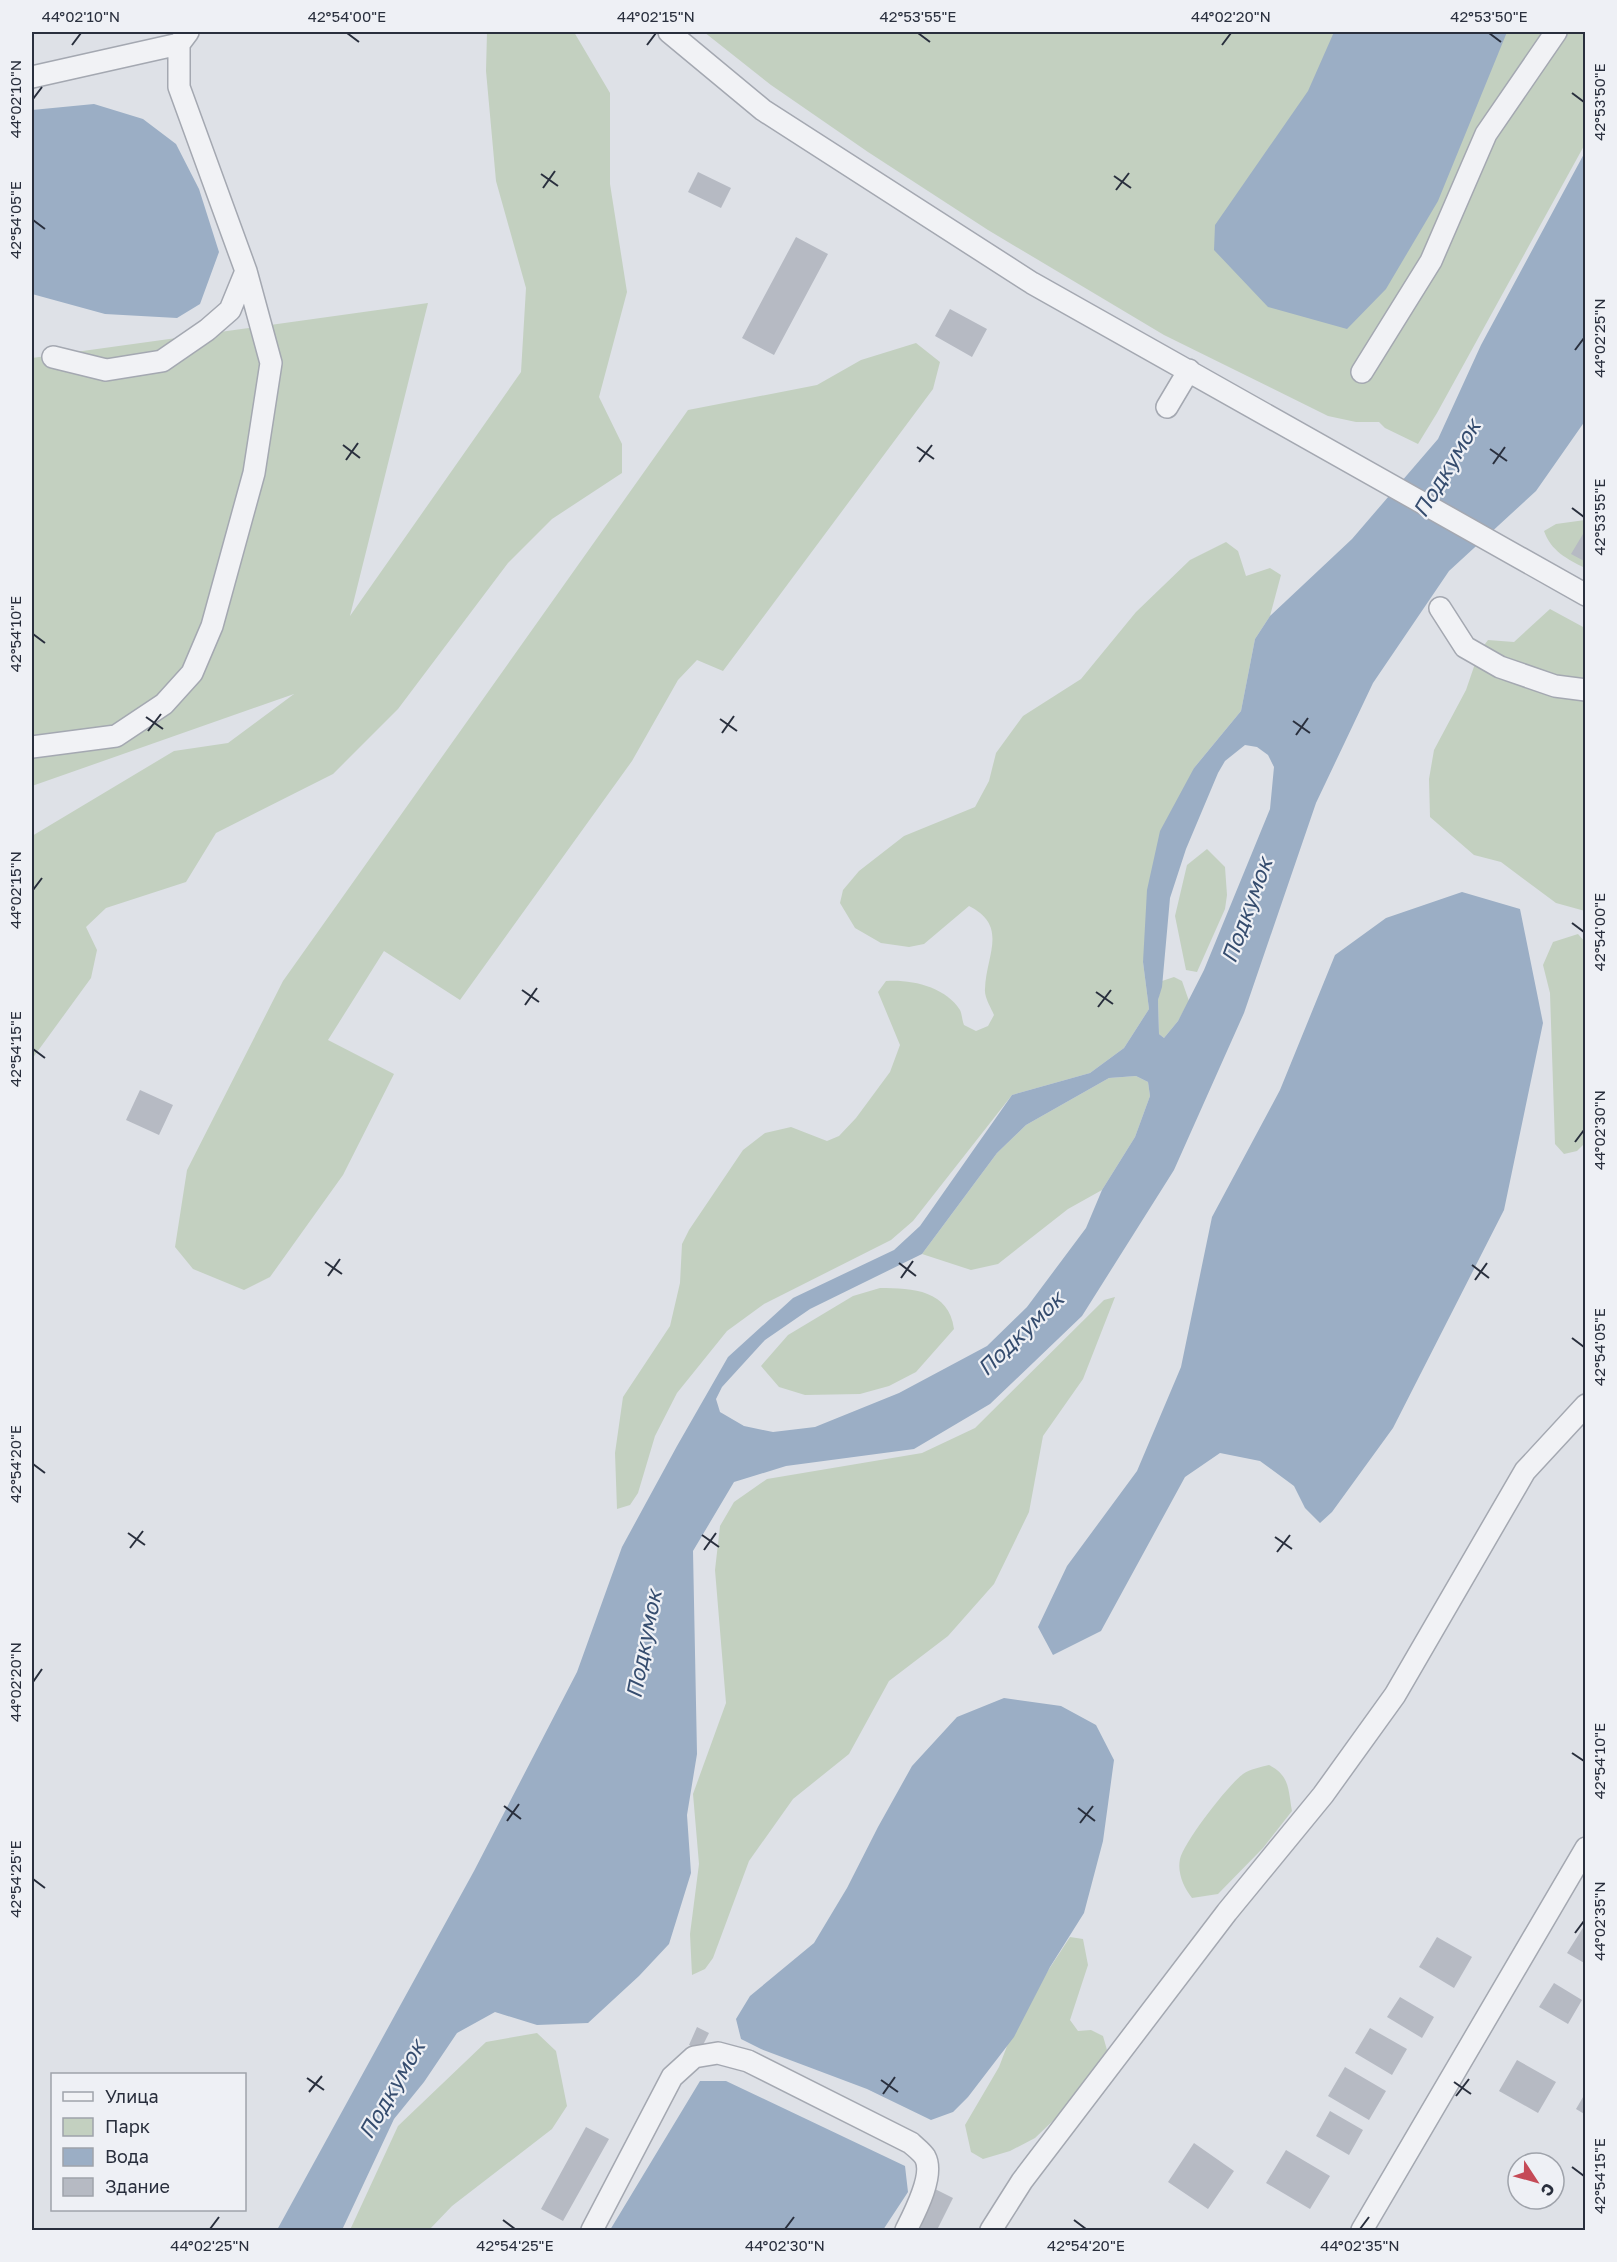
<svg xmlns="http://www.w3.org/2000/svg" width="1617" height="2262" viewBox="0 0 1617 2262" font-family="'Golos Text',sans-serif">
	<style>
		.green { fill: #c3d0c0 }
		.water { fill: #9baec5; fill-rule: evenodd }
		.building { fill: #b6bac3 }
		.lines { fill: none; stroke-linecap: round; stroke-linejoin: round }
		.minor-casing { stroke: #a4a8b1; stroke-width: 24 }
		.minor { stroke: #f1f2f5; stroke-width: 21 }
		.ticks { fill: none; stroke: #292f3d; stroke-width: 2 }
		.labels { text-anchor: middle; dominant-baseline: central; stroke-width: 4.5; stroke-linejoin: round; paint-order: stroke }
		.water-label { font-size: 22px; font-style: italic; fill: #354c6e; stroke: #eef0f5 }
		.neatline { fill: none; stroke: #292f3d; stroke-width: 2 }
		.ticks-label { font-size: 15px; text-anchor: middle; fill: #292f3d }
	</style>
	<rect width="100%" height="100%" fill="#dee1e7"/>
	<!-- green -->
	<path class="green" d="M487,32h87l36,61v91l17,108 -28,105 23,47v29l-70,46 -44,44 -110,146 -65,65 -117,59 -30,49 -80,26 -20,19 11,23 -6,28 -59,81v-223l142,-85 54,-8 66,-49 -262,92v-428l396,-55 -78,313 171,-244 5,-84 -30,-107 -10,-110z
		M704,32h881v112l-148,269 -19,31 -33,-16 -6,-6h-23l-28,-6 -164,-81 -176,-105 -120,-78 -97,-67z
		M916,343l24,19 -7,27 -210,282 -26,-11 -19,20 -46,81 -172,239 -76,-49 -56,89 66,34 -51,101 -73,102 -26,13 -51,-21 -18,-22 12,-77 96,-189 405,-571 129,-25 44,-25z
		M1585,520v48c-18,-9 -34,-17 -41,-37l12,-7z
		M1226,542l12,9 8,25 24,-8 11,7 -11,41 -15,23 -14,72 -47,57 -51,194 6,47 -25,39 -34,25 -78,22 -99,126 -22,19 -127,64 -37,27 -50,62 -22,43 -17,57 -8,12 -13,4 -2,-56 8,-56 47,-71 10,-43 2,-39 7,-14 54,-80 22,-17 26,-6 36,14 12,-5 17,-18 34,-46 10,-27 -22,-53 8,-11c25,-2 60,6 74,29 2,4 2,10 4,15l12,6 12,-5 6,-11c-3,-7 -10,-18 -9,-26 1,-34 24,-63 -16,-83l-45,38 -15,3 -28,-4 -26,-15 -15,-25 3,-13 16,-19 45,-35 71,-29 14,-26 7,-28 27,-37 58,-37 55,-67 54,-52z
		M1550,609l35,19v283l-29,-8 -55,-41 -27,-7 -44,-38 -1,-38 5,-29 32,-60 13,-38 9,-12 26,2z
		M1207,849l18,18 2,28 -2,14 -28,63 -11,-2 -11,-54 12,-51z
		M1578,934l8,9 -1,200 -8,8 -13,3 -9,-10 -5,-151 -7,-28 10,-23z
		M1174,977l8,4 7,20 -11,20 -14,17 -5,-4 -1,-34 4,-19z
		M1136,1076l12,6 2,14 -15,41 -33,53 -34,19 -70,55 -27,6 -49,-16 75,-101 29,-28 83,-47z
		M880,1288c33,0 69,2 74,41l-38,43 -27,14 -29,8 -55,1 -26,-8 -18,-21 27,-31 65,-39z
		M1115,1297l-32,82 -40,57 -14,76 -35,72 -46,52 -59,45 -40,73 -56,45 -44,62 -36,97 -8,11 -13,6 -2,-41 9,-70 -6,-70 33,-91 -11,-133 5,-44 14,-24 33,-23 155,-26 53,-25 129,-128z
		M1269,1765c21,11 19,24 23,46l-29,37 -45,46 -26,4c-8,-10 -15,-25 -12,-39 4,-17 48,-74 63,-85 7,-5 18,-7 26,-9z
		M1070,1937l13,2 5,26 -18,55 8,11 13,-1 12,6 4,14 -20,38 -52,50 -25,13 -27,8 -12,-7 -6,-27 34,-58 20,-52z
		M537,2033l19,18 11,55 -15,23 -100,77 -23,24h-79l48,-104 88,-84z"/>
	<!-- water -->
	<path class="water" d="M1334,32h173l-69,169 -52,88 -39,40 -79,-22 -54,-57 1,-25 93,-134z
		M94,104l49,15 33,25 23,45 20,63 -19,52 -23,14 -72,-4 -73,-20v-184z
		M1585,152v269l-49,70 -87,80 -76,112 -57,120 -72,210 -70,157 -92,146 -92,88 -76,45 -128,17 -52,16 -41,69 4,203 -10,61 4,58 -22,71 -30,32 -51,47 -51,2 -42,-13 -38,21 -33,49 -30,37 -52,111h-65l197,-359 103,-199 45,-125 55,-101 51,-89 65,-59 101,-48 26,-24 92,-131 78,-22 34,-25 25,-39 -6,-47 4,-72 13,-59 34,-63 47,-57 14,-72 15,-23 82,-77 86,-100 43,-94zM1245,745l12,2 11,8 6,12 -4,42 -66,161 -26,51 -14,17 -5,-4 -1,-34 4,-13 8,-89 16,-49 32,-76 7,-12zM1136,1076l12,6 2,14 -15,41 -33,53 -16,38 -59,79 -40,39 -88,47 -84,34 -42,5 -29,-6 -24,-14 -4,-13 6,-12 43,-47 45,-31 112,-55 75,-101 29,-28 83,-47z
		M1462,892l58,17 23,114 -39,187 -111,218 -61,84 -12,11 -15,-15 -11,-22 -34,-25 -40,-8 -35,24 -84,154 -48,24 -15,-28 29,-61 70,-95 44,-104 31,-150 68,-127 55,-135 51,-37z
		M1004,1698l57,8 35,19 18,35 -11,81 -19,72 -34,54 -36,70 -46,60 -15,15 -22,8 -64,-31 -106,-40 -20,-10 -5,-20 14,-23 64,-53 33,-55 31,-61 34,-61 45,-49z
		M700,2081h26l179,85 3,26 -25,38h-273z"/>
	<!-- building -->
	<path class="building" d="M698,172l33,16 -10,20 -33,-16z
		M796,237l32,17 -54,101 -32,-17z
		M950,309l37,20 -15,28 -37,-21z
		M1586,529v33l-15,-8z
		M140,1090l33,15 -14,30 -33,-15z
		M1586,1923v41l-19,-11z
		M1437,1937l35,20 -18,31 -35,-21z
		M1554,1983l28,17 -14,24 -29,-17z
		M1400,1997l34,20 -12,21 -35,-21z
		M697,2027l12,6 -9,18 -11,-6z
		M1370,2028l37,21 -15,26 -37,-22z
		M1517,2060l39,22 -18,31 -39,-22z
		M1345,2067l41,24 -17,29 -41,-24z
		M1586,2092v23l-10,-6z
		M1330,2111l33,19 -14,25 -33,-19z
		M586,2127l23,12 -46,82 -22,-12z
		M1194,2143l40,28 -26,38 -40,-27z
		M1286,2150l44,26 -20,33 -44,-26z
		M933,2188l20,10 -16,32h-25z"/>
	<g class="lines">
		<!-- minor casing -->
		<g class="minor-casing">
			<path id="minor" d="M669,32l94,78 269,173 554,312
				M32,77l147,-33 9,-12
				M53,357l53,13 56,-9 45,-31 23,-20 16,-39
				M1362,372l69,-111 55,-127 70,-102
				M1167,407l22,-37
				M1440,608l25,39 35,20 55,19 31,4
				M32,747l84,-11 48,-32 28,-31 20,-47 42,-153 17,-110 -25,-92 -67,-184v-43
				M592,2230l80,-153 22,-20 24,-4 30,8 163,82c4,4 11,9 14,14 10,18 -11,57 -19,73
				M991,2230l31,-49 205,-269 96,-117 72,-100 130,-224 61,-66
				M1362,2230l224,-382"/>
		</g>
		<!-- minor -->
		<use href="#minor" class="minor"/>
	</g>
	<!-- ticks -->
	<path class="ticks" d="M347,33l12,9M918,33l12,9M1489,33l12,9M72,45l9,-12M647,45l9,-12M1222,45l9,-12M1572,93l12,9M33,99l9,-12M541,174l17,12M1114,176l17,12M543,188l12,-17M1116,190l13,-17M33,220l12,9M1575,350l9,-12M343,445l17,13M917,447l17,12M1490,449l17,12M346,460l12,-17M919,462l13,-17M1493,464l12,-17M1572,508l12,9M33,634l12,9M146,717l17,12M720,719l17,12M1293,721l17,12M148,731l13,-17M722,733l12,-17M1296,735l12,-17M33,890l9,-12M1572,923l12,9M522,990l17,12M1096,992l17,12M525,1005l12,-17M1098,1007l13,-17M33,1049l12,9M1575,1142l9,-12M325,1262l17,12M899,1263l17,13M1472,1265l17,13M328,1276l12,-17M901,1278l12,-17M1475,1280l12,-17M1572,1338l12,9M33,1464l12,9M128,1533l17,12M702,1535l17,12M1275,1537l17,12M130,1548l13,-17M704,1550l12,-17M1277,1552l13,-17M33,1682l9,-13M1572,1753l12,8M504,1806l17,13M1078,1808l17,13M507,1821l12,-17M1080,1823l13,-17M33,1879l12,9M1575,1933l9,-12M307,2078l17,12M881,2080l17,12M1454,2082l17,12M309,2092l13,-16M883,2094l12,-17M1456,2096l13,-17M1572,2167l12,9M503,2220l12,9M1074,2220l12,9M210,2229l9,-12M785,2229l9,-12M1360,2229l9,-12"/>
	<g class="labels">
		<!-- water labels -->
		<g class="water-label">
			<text transform="translate(1446 468) rotate(-59)">Подкумок</text>
			<text transform="translate(1246 910) rotate(-70)">Подкумок</text>
			<text transform="translate(1020 1333) rotate(-44)">Подкумок</text>
			<text transform="translate(643 1644) rotate(-79)">Подкумок</text>
			<text transform="translate(391 2089) rotate(-60)">Подкумок</text>
		</g>
	</g>
	<!-- border -->
	<rect width="1617" height="2262" fill="none" stroke="#eef0f5" stroke-width="66"/>
	<!-- legend -->
	<rect x="51" y="2073" width="195" height="138" fill="#eef0f5" stroke="#9fa3ab" stroke-width="1.5"/>
	<rect x="63" y="2092" width="30" height="9" fill="#f1f2f5" stroke="#9fa3ab" stroke-width="1.5"/>
	<text x="105" y="2103" font-size="18" fill="#292f3d">Улица</text>
	<rect x="63" y="2118" width="30" height="18" fill="#c3d0c0" stroke="#9fa3ab" stroke-width="1.5"/>
	<text x="105" y="2133" font-size="18" fill="#292f3d">Парк</text>
	<rect x="63" y="2148" width="30" height="18" fill="#9baec5" stroke="#9fa3ab" stroke-width="1.5"/>
	<text x="105" y="2163" font-size="18" fill="#292f3d">Вода</text>
	<rect x="63" y="2178" width="30" height="18" fill="#b6bac3" stroke="#9fa3ab" stroke-width="1.5"/>
	<text x="105" y="2193" font-size="18" fill="#292f3d">Здание</text>
	<!-- north arrow -->
	<g transform="translate(1536 2181) rotate(126)"><circle r="28" fill="#eef0f5" stroke="#9fa3ab" stroke-width="1.5"/>
	<path d="M0-4.5L10 22L0 15L-10 22Z" fill="#c54a57"/>
	<text y="-9" font-size="16" font-weight="bold" text-anchor="middle" fill="#292f3d">С</text>
	</g>
	<rect x="33" y="33" width="1551" height="2196" class="neatline"/>
	<g class="ticks-label">
		<text x="81" y="22">44°02'10"N</text>
		<text x="347" y="22">42°54'00"E</text>
		<text x="656" y="22">44°02'15"N</text>
		<text x="918" y="22">42°53'55"E</text>
		<text x="1231" y="22">44°02'20"N</text>
		<text x="1489" y="22">42°53'50"E</text>
		<text transform="translate(16 99) rotate(-90)" y="5">44°02'10"N</text>
		<text transform="translate(1600 102) rotate(-90)" y="5">42°53'50"E</text>
		<text transform="translate(16 220) rotate(-90)" y="5">42°54'05"E</text>
		<text transform="translate(1600 338) rotate(-90)" y="5">44°02'25"N</text>
		<text transform="translate(1600 517) rotate(-90)" y="5">42°53'55"E</text>
		<text transform="translate(16 634) rotate(-90)" y="5">42°54'10"E</text>
		<text transform="translate(16 890) rotate(-90)" y="5">44°02'15"N</text>
		<text transform="translate(1600 932) rotate(-90)" y="5">42°54'00"E</text>
		<text transform="translate(16 1049) rotate(-90)" y="5">42°54'15"E</text>
		<text transform="translate(1600 1130) rotate(-90)" y="5">44°02'30"N</text>
		<text transform="translate(1600 1347) rotate(-90)" y="5">42°54'05"E</text>
		<text transform="translate(16 1464) rotate(-90)" y="5">42°54'20"E</text>
		<text transform="translate(16 1682) rotate(-90)" y="5">44°02'20"N</text>
		<text transform="translate(1600 1761) rotate(-90)" y="5">42°54'10"E</text>
		<text transform="translate(16 1879) rotate(-90)" y="5">42°54'25"E</text>
		<text transform="translate(1600 1921) rotate(-90)" y="5">44°02'35"N</text>
		<text transform="translate(1600 2176) rotate(-90)" y="5">42°54'15"E</text>
		<text x="210" y="2251">44°02'25"N</text>
		<text x="515" y="2251">42°54'25"E</text>
		<text x="785" y="2251">44°02'30"N</text>
		<text x="1086" y="2251">42°54'20"E</text>
		<text x="1360" y="2251">44°02'35"N</text>
	</g>
</svg>
